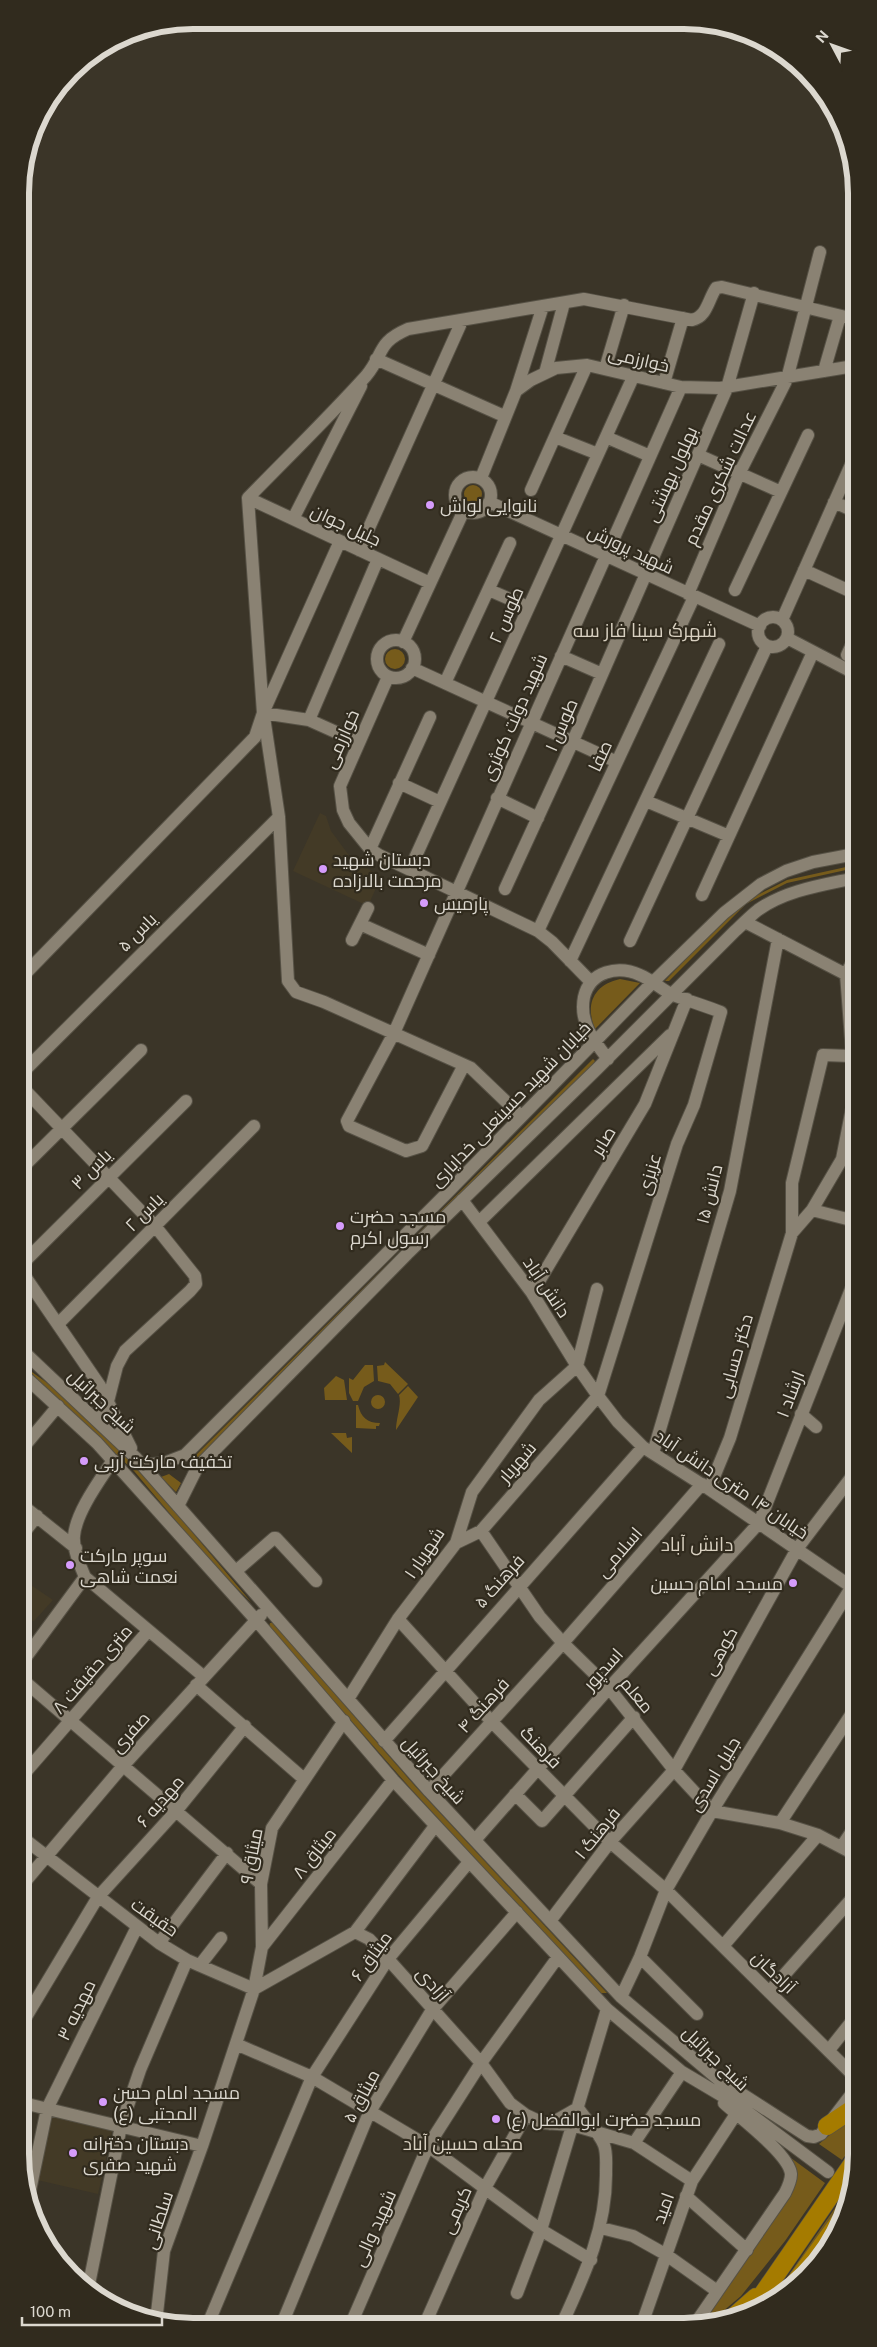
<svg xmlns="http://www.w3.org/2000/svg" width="877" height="2347" viewBox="0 0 877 2347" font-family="'Public Sans',Cairo,sans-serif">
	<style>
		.built { fill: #433a26 }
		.green { fill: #765b1b }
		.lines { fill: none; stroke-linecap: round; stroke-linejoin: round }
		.minor-casing { stroke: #565145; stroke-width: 14 }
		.highway-casing { stroke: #565145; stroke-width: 19 }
		.minor { stroke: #8a8273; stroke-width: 12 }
		.highway { stroke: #a57b00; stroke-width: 18 }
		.poi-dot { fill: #d59bfb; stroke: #312b1e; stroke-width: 2 }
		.labels { text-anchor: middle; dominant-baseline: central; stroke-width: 4.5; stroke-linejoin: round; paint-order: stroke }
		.street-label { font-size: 18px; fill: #dcd8cf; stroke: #312b1e }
		.poi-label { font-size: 18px; fill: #dcd8cf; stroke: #312b1e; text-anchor: start }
		.neighbourhood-label { font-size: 19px; fill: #d8d0c0; stroke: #312b1e }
		.rim { fill: none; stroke: #dcd8cf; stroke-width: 6 }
	</style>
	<rect width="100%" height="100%" fill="#3b3528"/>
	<!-- built -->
	<path class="built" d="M320,813l6,3 5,15 20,27 30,19 -13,29 -75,-35z
		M22,1579l31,21 -19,21 -4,-1 -7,13z
		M48,2113l65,14 -15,67 -65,-15z"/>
	<!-- green -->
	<path class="green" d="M464 494a9 9 0 1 1 18 0a9 9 0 1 1-18 0Z
		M385 659a10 10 0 1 1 20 0a10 10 0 1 1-20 0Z
		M855,865v3l-68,15 -41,21 -77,77h-4l55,-58 24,-21 43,-22z
		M620,979l20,4 -45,46c-10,-24 -2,-44 25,-50z
		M593,1059l2,2 -3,5 -395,394 -5,-1z
		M385,1362l23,22 -10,10 -8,-10 -12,-3 -1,-15 7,-1z
		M22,1365l31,22 85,81 113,134 -37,-36 -80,-95z
		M365,1365h8l1,16 -10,6 -6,14h-5l-4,-8v-15l4,2z
		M336,1376l8,4 3,20h-22l-1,-12z
		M408,1386l10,11 -22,33c0,-12 6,-25 3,-35z
		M371 1402a7 7 0 1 1 14 0a7 7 0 1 1-14 0Z
		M356,1405h2c3,12 9,18 22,18l-1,3h-3v3l-20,-1z
		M331,1433h15l1,5 5,-1v16z
		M169,1474l12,9 -5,9 -15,-15z
		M270,1623h3l142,163 192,207h-6l-8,-7 -182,-197 -142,-162z
		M857,2112v26l-15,22 -23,-16z
		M791,2158l34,25 -40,58 -44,55 -33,28h-6l93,-152z
		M853,2182l-3,13 -71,102 -11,8z"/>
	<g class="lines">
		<!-- minor casing -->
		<g class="minor-casing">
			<path id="minor" d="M376,359l128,57
				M605,369l19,-64
				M824,371l16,-55
				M545,373l19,-70
				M664,383l19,-65
				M516,391l27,-85
				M555,437l43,17
				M606,437l44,19
				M698,455l83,37
				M455 495a18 18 0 1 1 36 0a18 18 0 1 1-36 0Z
				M481,478l35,-87 15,-11 25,-12 31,-3 94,22 39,1 134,-22
				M531,490l56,-125
				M248,498l182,85
				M489,502l271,124
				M834,502l20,9
				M293,519l68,-133
				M359,550l103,-229
				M804,570l50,23
				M489,590l39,17
				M735,590l73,-155
				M688,594l52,-122 47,-93 33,-127
				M758 632a15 15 0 1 1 30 0a15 15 0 1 1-30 0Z
				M782,620l72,-162
				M787,638l67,35
				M377 659a19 19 0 1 1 38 0a19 19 0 1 1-38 0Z
				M403,642l61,-132
				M847,655l7,-15
				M561,656l41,18
				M412,668l205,94
				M388,677l-48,109 3,24 6,13 21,26 9,6 159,76 14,11 38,39
				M445,683l65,-140
				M264,717l15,100 9,164 8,11 28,10 147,66 50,48
				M309,720l69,-161
				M358,742l-49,-22 -46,-7 -15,-215c39,-40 80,-80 118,-122 19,-23 10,-33 42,-47l176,-30 108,21c15,-3 16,-20 24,-32l6,-1 132,32
				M399,783l41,19
				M497,798l41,20
				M646,801l83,35
				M370,849l60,-132
				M410,869l224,-494
				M505,889l68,-148 154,-353 27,-95
				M702,895l111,-243
				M745,922l106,55
				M360,924l69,31
				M538,931l156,-334
				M352,940l16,-32
				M630,941l137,-295
				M855,957l-9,17 9,118
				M570,961l149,-317
				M22,977l233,-240 8,-24 77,-172
				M464,1065l-42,81 -16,5 -57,-25 -2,-5 47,-88 287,-646
				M22,1073l257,-256
				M22,1087l133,139 40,50 1,8 -6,7 -65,60 -8,15 -11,43 -14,7
				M22,1168l119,-118
				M462,1200l70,93 45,73 21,30 20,26 25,25 66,42 147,101
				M812,1210l43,11
				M479,1222l191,-187
				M792,1233v-50l31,-128 28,1
				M22,1264l164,-163
				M22,1272l78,114 31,62
				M532,1293l113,-189 42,-105
				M59,1323l195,-197
				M22,1350l113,107 294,334 192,206 98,83 18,21
				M22,1374l75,69 159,177 137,160 214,229 75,63 59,35 87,65
				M801,1414l15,13
				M22,1449l36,-43
				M653,1453l77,-262 48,-252
				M113,1460c-13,20 -37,52 -39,76 -1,14 6,29 11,41l118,99
				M142,1465l22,-2 21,-8 262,-262 205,-210 72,-70 37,-29 25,-13 27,-9 42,-8
				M709,1489l21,-51 62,-205 20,-23 30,-51 13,-66
				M22,1505l54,43
				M178,1506l19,-38 210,-214 190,-185 138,-138c8,-7 15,-15 23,-21 28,-20 65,-25 97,-32
				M481,1531l59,86 23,26 46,45 65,82 38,41 68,12 38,12 38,20
				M22,1535l15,-19
				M456,1543l25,-12 117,-135 79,-252 17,-39 27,-93c-16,-6 -32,-11 -48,-17 -11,-5 -21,-15 -33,-20 -22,-10 -50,-4 -56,22 -5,25 9,43 24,62
				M236,1571l38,-33h2l40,43
				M398,1619l94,103 118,120 56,48 191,189
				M23,1661l62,-84
				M23,1680l238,204
				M196,1685l108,94
				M348,1699l50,-80 58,-76 16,-51 67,-92 38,-34 20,-77
				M384,1741l259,-294
				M23,1775l125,-144
				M429,1791l134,-148 139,-159
				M515,1794l27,27 92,-104
				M780,1823l76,-116
				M23,1838l136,105 28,17 67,29
				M475,1840l134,-152 150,-165 96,-244
				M842,1846l14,-21
				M23,1884l100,-118 138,-151
				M550,1921l60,-79 64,-72 123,-221 59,-78
				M355,1932l80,-106
				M159,1943l68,-90
				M723,1946l95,-111
				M262,1947l131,-167
				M640,1957l57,57
				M200,1965l21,-27
				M254,1989l101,-57 14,7 19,20 93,104 29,40 16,12 17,8 29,2 62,18 58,38
				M769,1992l87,-98
				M621,1997l19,-40 26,-67 46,-79 144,-231
				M23,2022l75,-125 79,-87 68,-84
				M236,2044l76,33 116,69 113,84 50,30
				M829,2050l27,-34
				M728,2085l79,51 7,1 7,-3 36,-47
				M23,2103l179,43
				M550,2124l28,-16c7,11 22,26 26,37 3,8 2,18 2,26 1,56 -21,103 -44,153
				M634,2143l48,-71
				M686,2196l61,54
				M28,2200l19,-91 90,-182
				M601,2228l32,8 32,18 52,37
				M88,2289l33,-163 19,-56 47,-110
				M517,2293l24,-63 66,-221
				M156,2322l8,-71 38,-105 52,-157 8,-42 -1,-63 11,-56 72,-107
				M208,2324l104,-247 76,-118 81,-97
				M282,2324l87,-211 63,-103 85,-98
				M351,2324l77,-178 53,-83 77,-106
				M425,2324l60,-136 41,-73
				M642,2324l50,-143 44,-67
				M695,2324l90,-131c3,-6 6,-12 6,-19 -2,-20 -52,-57 -67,-71"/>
		</g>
		<!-- highway casing -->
		<g class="highway-casing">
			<path id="highway" d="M827,2126l30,-20
				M794,2284l52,-72
				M751,2311l106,-154
				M731,2319l25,-22"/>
		</g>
		<!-- minor -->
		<use href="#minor" class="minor"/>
		<!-- highway -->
		<use href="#highway" class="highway"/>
	</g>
	<!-- markers -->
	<g class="poi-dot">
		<circle cx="430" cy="505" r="5"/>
		<circle cx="323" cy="869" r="5"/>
		<circle cx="424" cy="903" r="5"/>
		<circle cx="340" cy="1226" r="5"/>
		<circle cx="84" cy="1461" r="5"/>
		<circle cx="70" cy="1565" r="5"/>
		<circle cx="793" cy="1583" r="5"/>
		<circle cx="103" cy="2102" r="5"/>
		<circle cx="496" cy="2119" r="5"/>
		<circle cx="73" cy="2153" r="5"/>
	</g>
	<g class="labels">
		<!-- street labels -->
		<g class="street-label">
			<text transform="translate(639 359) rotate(13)">خوارزمی</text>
			<text transform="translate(671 474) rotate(-66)">بهلول بهشتی</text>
			<text transform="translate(720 478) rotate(-65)">عدالت شکری مقدم</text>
			<text transform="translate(346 525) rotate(25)">جلیل جوان</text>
			<text transform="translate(631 549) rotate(25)">شهید پرورش</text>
			<text transform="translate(506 615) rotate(-66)">طوس ۲</text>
			<text transform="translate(514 717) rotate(-66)">شهید دولت کوثری</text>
			<text transform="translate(561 725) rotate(-66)">طوس ۱</text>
			<text transform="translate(341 739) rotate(-66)">خوارزمی</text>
			<text transform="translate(600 756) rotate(-65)">صفا</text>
			<text transform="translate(137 932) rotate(-45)">یاس ۵</text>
			<text transform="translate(510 1104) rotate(-46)">خیابان شهید حسینعلی خدایاری</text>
			<text transform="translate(603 1141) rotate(-59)">صابر</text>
			<text transform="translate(91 1169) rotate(-45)">یاس ۳</text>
			<text transform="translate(649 1174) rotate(-73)">عزیزی</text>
			<text transform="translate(709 1194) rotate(-76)">دانش ۱۵</text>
			<text transform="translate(144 1212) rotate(-45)">یاس ۲</text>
			<text transform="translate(547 1287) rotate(56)">دانش آباد</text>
			<text transform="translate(735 1356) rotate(-74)">دکتر حسابی</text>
			<text transform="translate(790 1394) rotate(-69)">ارشاد ۱</text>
			<text transform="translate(102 1401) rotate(43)">شیخ جبرائیل</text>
			<text transform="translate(517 1462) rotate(-49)">شهریار</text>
			<text transform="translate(732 1484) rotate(34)">خیابان ۱۴ متری دانش آباد</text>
			<text transform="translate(619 1552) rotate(-49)">اسلامی</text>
			<text transform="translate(424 1553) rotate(-56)">شهریار ۱</text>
			<text transform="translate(499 1581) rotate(-48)">فرهنگ ۵</text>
			<text transform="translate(720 1651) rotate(-61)">کوهی</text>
			<text transform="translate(92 1669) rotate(-49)">۸ متری حقیقت</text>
			<text transform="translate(603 1669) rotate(-48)">اسدپور</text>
			<text transform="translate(637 1695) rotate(50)">معلم</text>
			<text transform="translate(483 1705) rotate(-48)">فرهنگ ۴</text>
			<text transform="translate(130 1732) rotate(-48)">صفری</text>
			<text transform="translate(541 1747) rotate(46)">فرهنگ</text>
			<text transform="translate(434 1770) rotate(48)">شیخ جبرائیل</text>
			<text transform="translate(714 1774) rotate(-59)">جلیل اسدی</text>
			<text transform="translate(160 1801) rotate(-49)">مهدیه ۶</text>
			<text transform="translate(597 1833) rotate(-51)">فرهنگ ۱</text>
			<text transform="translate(314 1853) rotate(-52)">میثاق ۸</text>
			<text transform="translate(251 1856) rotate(-79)">میثاق ۹</text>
			<text transform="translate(155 1917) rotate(35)">حقیقت</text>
			<text transform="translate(371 1956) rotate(-54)">میثاق ۶</text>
			<text transform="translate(774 1972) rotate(44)">آزادگان</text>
			<text transform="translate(433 1984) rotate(49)">آزادی</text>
			<text transform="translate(76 2010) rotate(-64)">مهدیه ۳</text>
			<text transform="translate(716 2058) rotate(44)">شیخ جبرائیل</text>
			<text transform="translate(361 2096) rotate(-62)">میثاق ۵</text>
			<text transform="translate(663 2208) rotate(-70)">امید</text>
			<text transform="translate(456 2210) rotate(-66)">کریمی</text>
			<text transform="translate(158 2220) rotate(-72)">سلطانی</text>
			<text transform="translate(374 2228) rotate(-66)">شهید والی</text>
		</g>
		<!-- poi labels -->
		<g class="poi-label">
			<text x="440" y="505">نانوایی لواش</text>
			<text x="333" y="859">دبستان شهید<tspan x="333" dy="21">مرحمت بالازاده</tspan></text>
			<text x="434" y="903">پارمیس</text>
			<text x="350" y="1216">مسجد حضرت<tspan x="350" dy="21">رسول اکرم</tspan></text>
			<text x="94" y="1461">تخفیف مارکت آربی</text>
			<text x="80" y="1555">سوپر مارکت<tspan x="80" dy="21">نعمت شاهی</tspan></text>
			<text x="783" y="1583" text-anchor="end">مسجد امام حسین</text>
			<text x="113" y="2092">مسجد امام حسن<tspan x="113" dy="21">المجتبی (ع)</tspan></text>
			<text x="506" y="2119">مسجد حضرت ابوالفضل (ع)</text>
			<text x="83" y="2143">دبستان دخترانه<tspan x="83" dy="21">شهید صفری</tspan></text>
		</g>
		<!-- neighbourhood labels -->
		<g class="neighbourhood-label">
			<text x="645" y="630">شهرک سینا فاز سه</text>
			<text x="697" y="1544">دانش آباد</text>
			<text x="463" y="2143">محله حسین آباد</text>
		</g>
	</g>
	<!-- crop -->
	<path d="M0 0H877V2347H0ZM193 29H684A164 164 0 0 1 848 193V2154A164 164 0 0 1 684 2318H193A164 164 0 0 1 29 2154V193A164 164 0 0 1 193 29Z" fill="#312b1e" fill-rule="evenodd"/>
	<path class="rim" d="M193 29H684A164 164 0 0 1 848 193V2154A164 164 0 0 1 684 2318H193A164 164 0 0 1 29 2154V193A164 164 0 0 1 193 29Z"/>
	<!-- north arrow -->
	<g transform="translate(832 45) rotate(311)" stroke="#312b1e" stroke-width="4" paint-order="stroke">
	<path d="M0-4L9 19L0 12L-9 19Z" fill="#dcd8cf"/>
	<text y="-8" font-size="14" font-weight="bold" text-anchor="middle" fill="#dcd8cf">N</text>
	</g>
	<!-- scale -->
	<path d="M22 2317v8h140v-8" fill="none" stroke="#dcd8cf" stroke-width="2.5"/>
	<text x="30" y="2317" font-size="15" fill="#dcd8cf" stroke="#312b1e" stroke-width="4" paint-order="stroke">100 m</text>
</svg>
